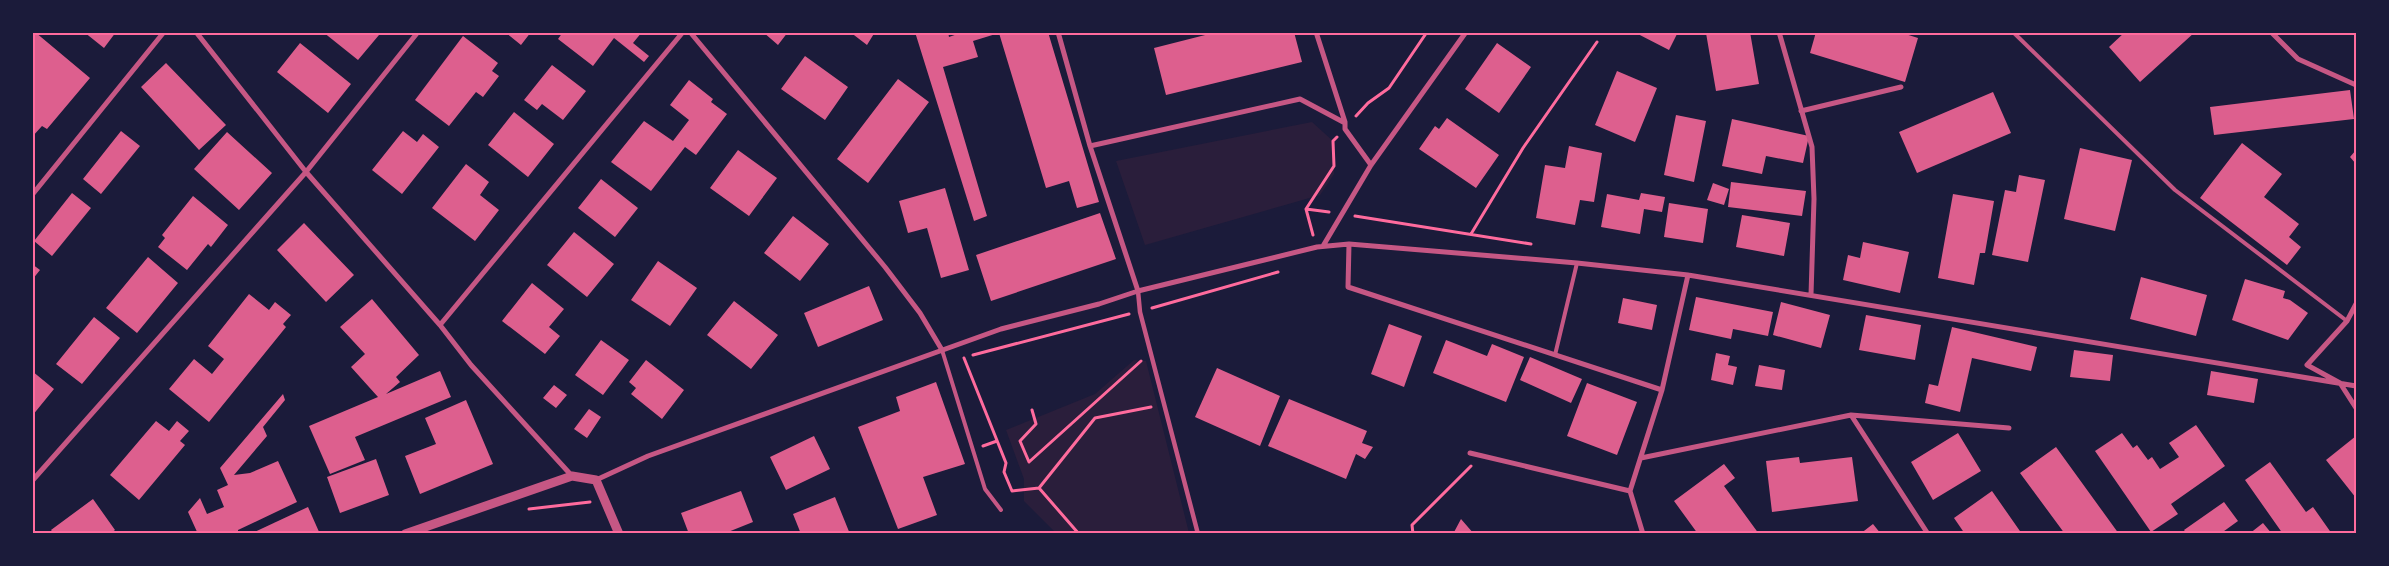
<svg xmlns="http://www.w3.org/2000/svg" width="2389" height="566" viewBox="0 0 2389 566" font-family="'Public Sans',sans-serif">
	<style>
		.green { fill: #2a1e3b }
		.building { fill: #dd5f8e }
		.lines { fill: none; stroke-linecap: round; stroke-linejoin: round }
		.path { stroke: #ff6b9d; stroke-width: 3 }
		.service { stroke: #c65784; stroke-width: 4 }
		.pedestrian { stroke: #c65784; stroke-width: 4.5 }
		.minor { stroke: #c65784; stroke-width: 5 }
		.tertiary { stroke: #c65784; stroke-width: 9 }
		.neatline { fill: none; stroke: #ff6b9d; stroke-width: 2 }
	</style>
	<rect width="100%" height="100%" fill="#1b1b3a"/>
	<!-- green -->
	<path class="green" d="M1312,122l22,20v32l-14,21 -175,50 -29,-84z
		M1134,360l12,1 43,172h-133l-32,-32v-22l-18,-49 89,-36z"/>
	<!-- building -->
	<path class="building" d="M32,32h3l55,46 -43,51 -5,-3 -10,11z
		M84,32h32l-12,16z
		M323,32h52l4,3 -21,25z
		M505,32h26l-10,13z
		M563,32h79l-9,11 16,13 -5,6 -30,-24 -21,28 -35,-27z
		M763,32h25l-10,13z
		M850,32h25l-8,13z
		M915,32h33l1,5 14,-5h85l51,170 -22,6 -8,-27 -23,7 -47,-155 -26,8 5,16 -35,10 44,149 -13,5z
		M1217,32h77l8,30 -136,33 -12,-47z
		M1634,32h44l-9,18z
		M1710,32h40l9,52 -43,7 -10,-58z
		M1816,32h83l19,6 -13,44 -95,-29z
		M2125,32h70l-55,50 -31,-35z
		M463,36l35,27 -6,8 7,5 -16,21 -7,-5 -27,34 -34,-26z
		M300,43l51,41 -23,29 -51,-41z
		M1497,43l34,24 -32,46 -34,-24z
		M805,56l43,31 -23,33 -44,-31z
		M166,63l60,62 -27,25 -58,-63z
		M552,65l34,26 -23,29 -21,-16 -5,6 -13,-10z
		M1617,71l40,17 -22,54 -40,-17z
		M898,79l31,23 -61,81 -31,-24z
		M689,80l24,19 -2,3 16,12 -31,41 -11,-8 -34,44 -40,-29 33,-41 29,20 16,-21 -19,-15z
		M2350,90l4,29 -140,16 -4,-28z
		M1993,92l18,41 -94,40 -18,-41z
		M514,112l40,32 -26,33 -40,-32z
		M1676,115l30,6 -12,61 -30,-7z
		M1447,118l52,37 -23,33 -57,-39 16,-23 4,3z
		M1732,119l77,17 -6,27 -37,-7 -4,18 -40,-8z
		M121,131l19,15 -39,48 -18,-15z
		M403,131l14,11 6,-8 16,13 -37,47 -30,-24z
		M227,132l45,41 -33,37 -45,-41z
		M2242,143l40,31 -18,23 35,27 -10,13 12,10 -14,18 -87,-67z
		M1569,146l33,7 -8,49 -14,-2 -5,25 -39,-7 9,-53 20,3z
		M2080,148l52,12 -17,71 -51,-12z
		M738,150l39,28 -28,38 -39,-28z
		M2356,150v14l-6,-7z
		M466,164l23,18 -9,13 19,15 -24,31 -43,-33z
		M2019,175l26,5 -17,82 -36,-7 13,-65 11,2z
		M601,179l37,29 -23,29 -37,-29z
		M1731,182l75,9 -4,25 -74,-9z
		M1713,183l16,6 -5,16 -17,-5z
		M945,188l24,82 -28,8 -14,-50 -19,5 -9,-32z
		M72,193l19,15 -39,48 -18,-15z
		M1641,193l24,4 -3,15 -18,-3 -4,25 -39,-7 6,-33 32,6z
		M1953,194l41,7 -9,52h-5l-6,32 -36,-7z
		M193,196l35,29 -17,22 -3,-3 -21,26 -29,-23 7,-9 -3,-3z
		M1669,203l39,6 -5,34 -39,-6z
		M1100,213l16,46 -125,42 -15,-46z
		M1742,215l48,8 -6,33 -48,-9z
		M793,216l36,28 -29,37 -36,-28z
		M304,223l50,52 -28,27 -49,-52z
		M574,232l40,32 -27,33 -40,-32z
		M1863,242l46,10 -9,41 -57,-13 5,-25 12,3z
		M148,257l30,26 -41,50 -31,-25z
		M658,261l39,27 -27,38 -39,-26z
		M32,264l8,6 -8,10z
		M2141,277l66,18 -11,41 -66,-17z
		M2245,279l40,12 -2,7 7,2 18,13 -20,27 -56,-20z
		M532,283l32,26 -15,18 11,9 -15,18 -43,-33z
		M869,286l14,34 -65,27 -14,-34z
		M249,294l20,16 6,-8 16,13 -8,9 3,3 -77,95 -40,-33 25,-30 18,15 12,-15 -16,-13z
		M1696,297l77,15 -5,24 -35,-7 -2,10 -42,-9z
		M1623,298l34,7 -5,25 -34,-7z
		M372,299l47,56 -23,22 4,5 -14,12 54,-23 11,26 -96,40 10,23 -35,14 -21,-48 69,-29 -27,-30 14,-13 -25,-27z
		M734,301l44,34 -27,34 -44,-34z
		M1781,302l49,13 -9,33 -48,-13z
		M1866,315l55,10 -6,35 -56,-10z
		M94,317l26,21 -38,46 -26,-20z
		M1389,324l33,12 -18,51 -33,-13z
		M1952,327l85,20 -6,24 -59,-13 -12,54 -35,-9 4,-19 9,2z
		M601,340l28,20 -26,35 -28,-20z
		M1446,340l41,16 5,-12 32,13 -18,45 -73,-29z
		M2074,350l39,5 -3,26 -40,-4z
		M1716,353l14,3 -2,9 9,2 -4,18 -22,-5z
		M1530,357l52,22 -11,24 -51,-23z
		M646,360l38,30 -22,29 -31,-25 5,-6 -7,-6z
		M1759,365l26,5 -3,20 -27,-4z
		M1217,368l63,28 -20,50 -65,-29z
		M32,371l22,18 -22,27z
		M2211,371l47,8 -4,24 -47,-8z
		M936,382l29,82 -42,13 14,38 -39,14 -40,-102 42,-16 -4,-14z
		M1587,383l50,19 -20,53 -50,-19z
		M554,385l13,10 -11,13 -13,-10z
		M283,394l2,6 -22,27 4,9 -33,39 16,-2 28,-12 19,41 -59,28v4h-40l-10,-22 12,-14 7,16 17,-7 -7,-17 11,-5 -8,-17z
		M1289,399l78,32 -5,12 11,4 -8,12 -9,-5 -10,25 -78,-33z
		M466,400l27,64 -73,30 -15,-38 31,-12 -11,-26z
		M589,409l12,8 -14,21 -13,-9z
		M156,421l13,10 8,-10 12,10 -9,10 5,4 -46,55 -29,-25z
		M2196,425l29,41 -54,38 7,10 -27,18 -56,-81 27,-18 11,15 4,-3 11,15 4,-3 8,12 19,-12 -10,-14z
		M1958,433l23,38 -48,29 -22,-38z
		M814,436l16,33 -44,21 -16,-33z
		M2356,436v62l-30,-38z
		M2056,447l63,87h-54l-45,-61z
		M1799,457l1,6 52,-6 6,44 -86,11 -6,-51z
		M376,459l13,36 -49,18 -13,-36z
		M2270,462l36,50 7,-5 19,27h-49l-38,-54z
		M1724,464l11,14 -11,8 35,48h-61l-24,-33z
		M741,491l12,31 -30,12h-34l-8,-21z
		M1992,491l30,43h-57l-11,-16z
		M835,497l15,37h-49l-8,-20z
		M93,499l22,31 -5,4h-56l-3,-4z
		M2224,502l14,19 -18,13h-33l-3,-4z
		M308,507l12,27h-70z
		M1461,519l13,15h-21z
		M2263,523l9,11h-23z
		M1873,524l8,10h-21z"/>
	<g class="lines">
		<!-- path -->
		<path class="path" d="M1356,116l12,-13 21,-15 38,-56
			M1306,209l23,3
			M1355,216l176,28
			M1471,234l52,-86 74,-106
			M1313,235l-7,-26 28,-43 -1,-25 4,-4
			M1152,308l126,-36
			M973,355l156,-41
			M964,358l42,105 -2,9 8,19 27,-3
			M1032,410l4,14 -16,17 9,21 112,-101
			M983,446l14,-5
			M529,509l61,-7
			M1079,534l-40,-46 56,-70 56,-11
			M1413,534l-1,-9 59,-59"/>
		<!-- service -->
		<path class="service" d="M2013,32l162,158 172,131
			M942,350l43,139 16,21
			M1555,355l22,-92"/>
		<!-- pedestrian -->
		<path class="pedestrian" d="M1138,291l2,21 58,222"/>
		<!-- minor -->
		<path class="minor" d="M196,32l110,140 134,153 31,40 101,111
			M690,32l195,235 35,46 22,37
			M1058,32l32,114 48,145
			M1316,32l29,90
			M1779,32l33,115 2,52 -3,96
			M2271,32l27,27 58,26
			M1801,111l100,-24
			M1090,146l210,-47 45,24v6l26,36
			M32,195l132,-163
			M1349,244l-1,43 314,103
			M1323,246l48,-81 95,-133
			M2356,304l-9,17 -40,44 33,18 16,25
			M440,325l243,-293
			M1851,415l158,13
			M1470,453l160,38
			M1641,458l210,-43 77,119
			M596,480l52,-24 353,-127 98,-25 39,-13 179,-44 32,-3 228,19 111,12 668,111
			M32,481l274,-309 112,-140
			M1643,534l-13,-43 32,-101 26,-115"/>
		<!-- tertiary -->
		<path class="tertiary" d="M405,534l167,-58 24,4 23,54"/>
	</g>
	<!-- border -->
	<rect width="2389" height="566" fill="none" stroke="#1b1b3a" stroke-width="68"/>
	<rect x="34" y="34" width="2321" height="498" class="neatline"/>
</svg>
